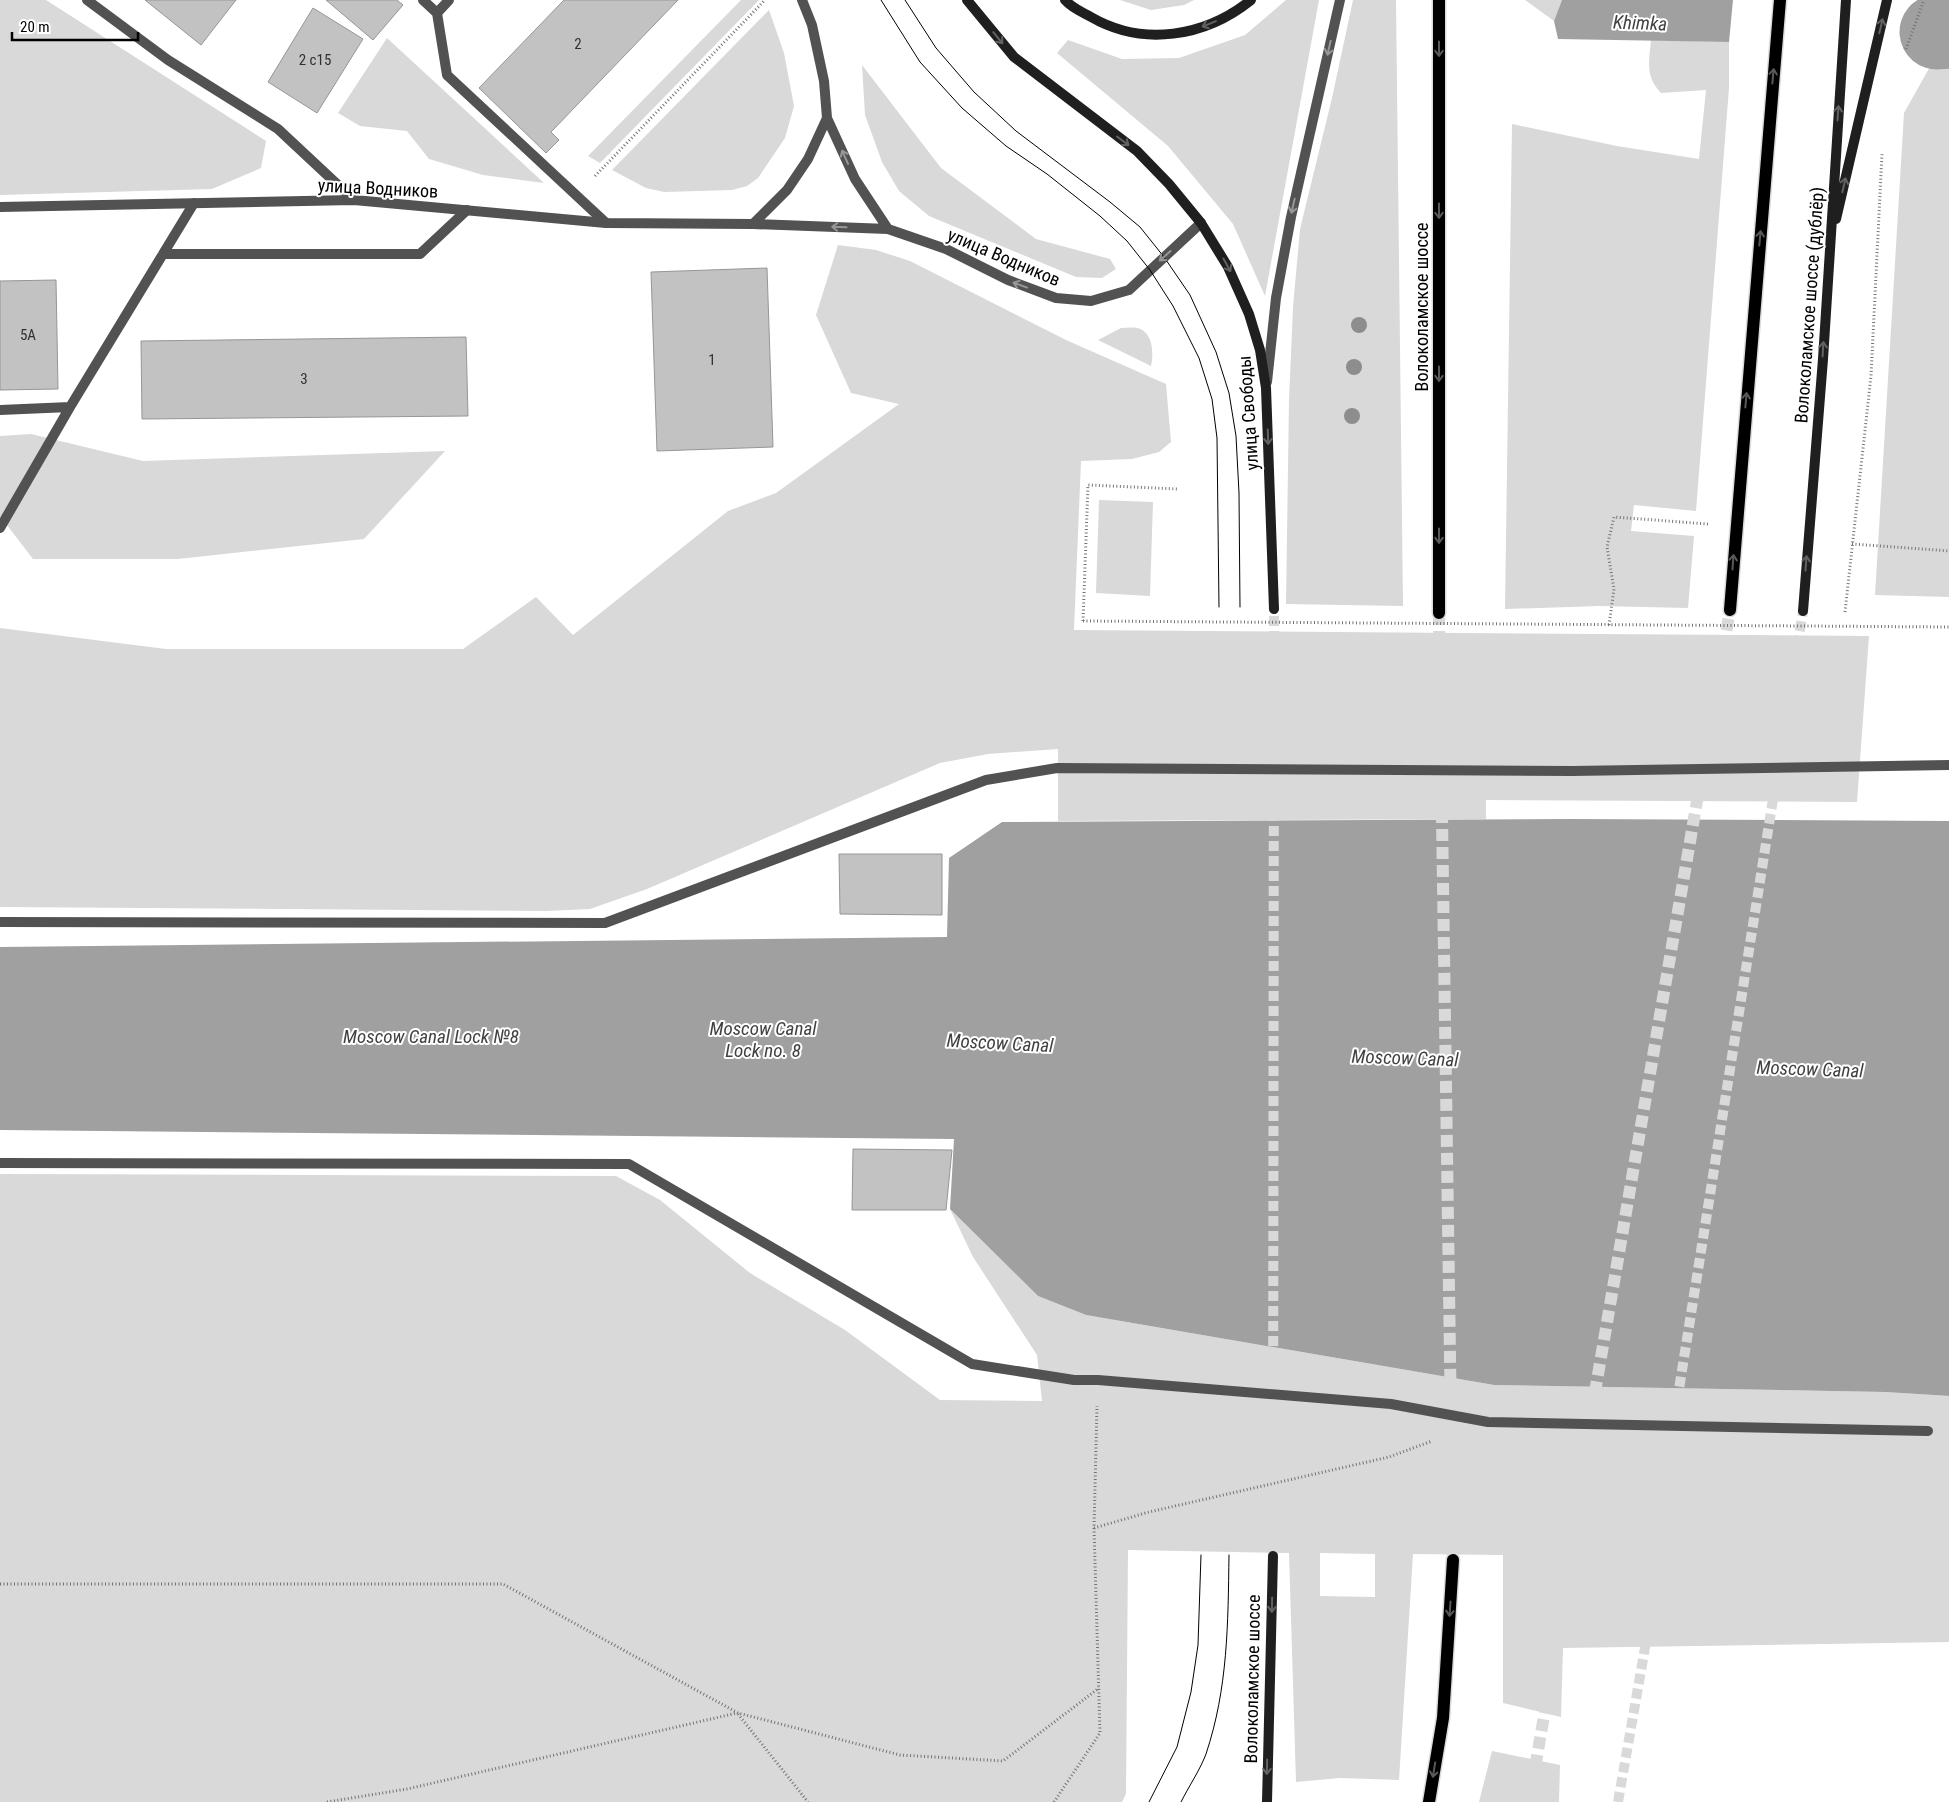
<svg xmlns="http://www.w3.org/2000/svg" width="1949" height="1802" viewBox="0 0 1949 1802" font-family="'Roboto Condensed',sans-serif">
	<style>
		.green { fill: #d9d9d9; fill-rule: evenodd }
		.water { fill: #a0a0a0 }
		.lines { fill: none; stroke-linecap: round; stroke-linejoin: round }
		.river { stroke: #a0a0a0; stroke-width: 75 }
		.building { fill: #c2c2c2; stroke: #969696 }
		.secondary-tunnel { stroke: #d9d9d9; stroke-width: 10; stroke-dasharray: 10 5; stroke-linecap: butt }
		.primary-tunnel { stroke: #d9d9d9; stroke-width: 12; stroke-dasharray: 12 6; stroke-linecap: butt }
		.primary-casing { stroke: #dbdbdb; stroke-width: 15 }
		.path { stroke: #747474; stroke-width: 3; stroke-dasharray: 1 2.5; stroke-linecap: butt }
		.lane { stroke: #525252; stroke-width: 10 }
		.street { stroke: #525252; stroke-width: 10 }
		.secondary { stroke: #1f1f1f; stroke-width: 10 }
		.primary { stroke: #000; stroke-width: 12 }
		.tram { stroke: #000; stroke-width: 1 }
		.path-bridge { stroke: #747474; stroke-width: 3; stroke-dasharray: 1 2.5; stroke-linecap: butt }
		.tree { fill: #8d8d8d }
		.oneway { stroke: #626262 }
		.oneway2 { stroke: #979797 }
		.oneway3 { stroke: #595959 }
		.labels { text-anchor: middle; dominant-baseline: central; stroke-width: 4; stroke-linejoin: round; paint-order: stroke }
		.number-label { font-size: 15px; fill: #303030 }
		.street-label { font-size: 18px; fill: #000; stroke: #fff }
		.water-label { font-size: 19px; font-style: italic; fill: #414141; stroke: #fff }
	</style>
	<rect width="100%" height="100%" fill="#fff"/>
	<!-- green -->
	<path class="green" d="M0,0h46l220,141 -5,27 -49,21 -212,6z
		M741,0h18l-159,163 -12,-7z
		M1120,0h74l-10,5 -33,5z
		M1286,0h33l-54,296 -32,-72 -65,-78 -111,-93 11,-13 54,19 57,-1 66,-23z
		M1353,0h43l7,606 -117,-2 3,-204 4,-93 7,-78 32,-131z
		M1525,0h37l-8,21z
		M1945,0h4v597l-74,-2 29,-482 37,-66 1,-42z
		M769,10l15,43 10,53 -9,32 -27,40 -11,8 -15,4 -68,2 -18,-4 -34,-18z
		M387,38l157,145 -61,-8 -54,-16 -22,-28 -47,-5 -22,-13z
		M1651,40l78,2v46l-33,423 -62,-6 -3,26 63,5 -6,72 -89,-2 -94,3 7,-485 105,22 82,13 7,-69 -45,3c-16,-17 -12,-31 -10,-53z
		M862,65l79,103 95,71 74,20 6,10 -14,9 -26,-1 -147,-61 -30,-25 -17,-29 -17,-47z
		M838,245l38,5 34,11 156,79 100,44 5,58 -12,10 -27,7 -51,2 -7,169 795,6 -12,166 -371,-2v19l-428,2v-72l-70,5 -48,9 -293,126 -57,20 -43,2 -547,-4v-279l166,21h297l73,-52 37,38 155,-124 48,-18 123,-89 -48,-11 -35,-78z
		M1121,328c5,0 11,-1 16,0 16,3 17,26 14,38l-53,-26z
		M31,434l112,27 302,-10 -81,88 -186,20h-145l-33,-43v-80z
		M1099,500l54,2 -3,94 -54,-3z
		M0,1174l616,2 44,24 90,73 95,57 95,70 102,1 -5,-46 -64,-98 -23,-48 88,87 48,19 408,70 391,7 64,4v246l-386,6 -2,69 -58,-14v-148l-90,-1 -14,226 -59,-2 -44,4 -7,-229 -161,-3 -2,244 -4,8h-1122zM1320,1553l55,1v43l-55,-1z
		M1492,1751l68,14 -1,37h-80z"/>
	<!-- water -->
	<path class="water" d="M1562,0h171l-4,42 -171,-3 -4,-18z
		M1571,819l378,2v575l-64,-4 -391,-7 -408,-70 -48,-19 -88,-87 4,-70 -954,-9v-183l947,-10 2,-79 53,-36z"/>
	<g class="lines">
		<!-- river -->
		<path class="river" d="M1937,32l12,-1"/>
	</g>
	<!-- building -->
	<path class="building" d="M145,0h91l-35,45z
		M326,0h71l6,5 -30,35z
		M564,0h114l-127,132 8,8 -13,13 -67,-65z
		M313,8l50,31 -46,74 -49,-31z
		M767,268l6,179 -116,4 -6,-179z
		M56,280l2,109 -58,1v-109z
		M466,337l2,79 -326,3 -1,-78z
		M839,854h103v61l-102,-1z
		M853,1149l99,1 -6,60h-94z"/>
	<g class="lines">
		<!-- secondary-tunnel -->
		<path class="secondary-tunnel" d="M1273,1556l1,-947
			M1618,1802l28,-160 30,-234 127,-797"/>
		<!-- primary-tunnel -->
		<path class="primary-tunnel" d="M1439,613l14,947
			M1529,1802l32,-183 34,-227 135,-782"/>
		<!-- primary casing -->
		<g class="primary-casing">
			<path id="primary" d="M1730,610l50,-610
				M1439,613v-613
				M1429,1802l14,-84 10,-158"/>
		</g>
		<!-- path -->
		<path class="path" d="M1906,49l18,-49
			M595,176l170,-176
			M1852,544l97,7
			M1845,612l26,-236 11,-222
			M1083,621l5,-136 90,4
			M1609,625l5,-36 -7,-42 7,-30 94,7
			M1094,1528l55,-16 240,-55 43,-16
			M0,1584h503l235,129 162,42 103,6 96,-73
			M738,1714l70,88
			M327,1802l80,-13 330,-76
			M1054,1802l46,-69 -6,-205 3,-122"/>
		<!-- lane -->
		<path class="lane" d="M87,0l81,60 110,69 76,71
			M423,0l14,13 10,62 159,148
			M437,13l12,-13
			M163,254h257l47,-44
			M0,410l70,-3 124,-204
			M0,528l70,-121
			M0,922l605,1 381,-143 71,-12 515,3 377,-6
			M0,1163l629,1 343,200 102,16h24l293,24 97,18 440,9"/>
		<!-- street -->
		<path class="street" d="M802,0l10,25 12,56 3,37 28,61 33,50
			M0,207l354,-7 252,23 147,1 135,5 58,20 62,31 48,18 35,3 38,-11 72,-67
			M753,224l34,-34 21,-31 19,-41
			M1267,382l9,-84 15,-81 49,-217"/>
		<!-- secondary -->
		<path class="secondary" d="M967,0l47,57 123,94 32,33 32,39 27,44 21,47 11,36 6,38 8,221
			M1065,0c7,8 17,12 26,17 52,30 114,20 160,-17
			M1836,219l51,-219
			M1803,611l20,-252 23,-359
			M1267,1802l6,-246"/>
		<!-- primary -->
		<use href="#primary" class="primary"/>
		<!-- tram -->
		<path class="tram" d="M881,0l39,62 42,46 44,38 41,28 53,42 27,25 23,29 23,36 26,52 13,41 5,39 2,169
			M905,0l31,48 38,44 42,39 94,71 30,25 24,30 26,38 26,57 13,41 7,43 3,57 1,114
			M1149,1802l28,-55 14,-55 7,-47 3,-90
			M1181,1802c8,-16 19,-32 25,-48 22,-66 22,-130 23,-199"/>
		<!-- path-bridge -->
		<path class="path-bridge" d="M1083,621l866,6"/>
	</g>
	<!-- trees -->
	<g class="tree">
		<circle cx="1359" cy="325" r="8"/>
		<circle cx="1354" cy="367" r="8"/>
		<circle cx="1352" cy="416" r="8"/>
	</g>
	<!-- one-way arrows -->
	<defs><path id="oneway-shaft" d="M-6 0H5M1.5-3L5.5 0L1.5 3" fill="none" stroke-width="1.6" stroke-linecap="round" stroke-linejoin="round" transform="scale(1.25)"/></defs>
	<g class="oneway">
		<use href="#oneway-shaft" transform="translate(1209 24) rotate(158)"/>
		<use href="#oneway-shaft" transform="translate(1881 26) rotate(-77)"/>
		<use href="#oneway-shaft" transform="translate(998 38) rotate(51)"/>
		<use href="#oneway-shaft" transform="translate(1838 113) rotate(-86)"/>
		<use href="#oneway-shaft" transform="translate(1123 141) rotate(37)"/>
		<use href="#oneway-shaft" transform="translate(1844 185) rotate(-77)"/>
		<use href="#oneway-shaft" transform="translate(1227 265) rotate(61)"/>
		<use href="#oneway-shaft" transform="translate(1823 349) rotate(-87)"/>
		<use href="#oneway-shaft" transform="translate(1268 437) rotate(88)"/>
		<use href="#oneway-shaft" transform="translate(1806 563) rotate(-86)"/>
		<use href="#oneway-shaft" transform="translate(1272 1605) rotate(91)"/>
		<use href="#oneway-shaft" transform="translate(1267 1767) rotate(91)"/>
	</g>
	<g class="oneway2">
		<use href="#oneway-shaft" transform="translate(1329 48) rotate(103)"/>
		<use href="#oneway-shaft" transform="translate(845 157) rotate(-114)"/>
		<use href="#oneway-shaft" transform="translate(1293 206) rotate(103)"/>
		<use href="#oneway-shaft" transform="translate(839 227) rotate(-178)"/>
		<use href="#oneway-shaft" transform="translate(1165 256) rotate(138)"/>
		<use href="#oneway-shaft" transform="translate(1020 285) rotate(-160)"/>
	</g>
	<g class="oneway3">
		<use href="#oneway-shaft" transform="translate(1439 49) rotate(90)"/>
		<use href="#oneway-shaft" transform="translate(1773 76) rotate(-85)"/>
		<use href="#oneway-shaft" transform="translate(1439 211) rotate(90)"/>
		<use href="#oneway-shaft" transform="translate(1760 238) rotate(-85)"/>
		<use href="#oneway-shaft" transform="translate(1439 374) rotate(90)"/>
		<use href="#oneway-shaft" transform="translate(1746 400) rotate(-85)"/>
		<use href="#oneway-shaft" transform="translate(1439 536) rotate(90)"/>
		<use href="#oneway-shaft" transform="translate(1733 562) rotate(-86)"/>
		<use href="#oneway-shaft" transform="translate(1450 1609) rotate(94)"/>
		<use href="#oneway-shaft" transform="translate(1434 1770) rotate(99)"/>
	</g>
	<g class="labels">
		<!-- number labels -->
		<g class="number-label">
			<text x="578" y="44">2</text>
			<text x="315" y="60">2 с15</text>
			<text x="28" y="335">5А</text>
			<text x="712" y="360">1</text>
			<text x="304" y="379">3</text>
		</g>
		<!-- street labels -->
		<g class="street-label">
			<text transform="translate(378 188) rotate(3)">улица Водников</text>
			<text transform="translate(1004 257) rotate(23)">улица Водников</text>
			<text transform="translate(1809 305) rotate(-86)">Волоколамское шоссе (дублёр)</text>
			<text transform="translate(1421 307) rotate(-90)">Волоколамское шоссе</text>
			<text transform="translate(1248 413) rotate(-94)">улица Свободы</text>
			<text transform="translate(1252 1679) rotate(-89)">Волоколамское шоссе</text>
		</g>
		<!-- water labels -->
		<g class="water-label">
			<text transform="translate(1640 23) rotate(2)">Khimka</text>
			<text x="763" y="1028">Moscow Canal<tspan x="763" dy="22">Lock no. 8</tspan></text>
			<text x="431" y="1036">Moscow Canal Lock №8</text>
			<text transform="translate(1000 1043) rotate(3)">Moscow Canal</text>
			<text transform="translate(1405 1058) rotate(2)">Moscow Canal</text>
			<text transform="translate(1810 1069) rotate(2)">Moscow Canal</text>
		</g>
	</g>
	<!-- scale -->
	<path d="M12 32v8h126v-8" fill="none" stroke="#000000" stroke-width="2.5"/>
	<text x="20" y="32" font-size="15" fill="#000000" stroke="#ffffff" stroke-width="4" paint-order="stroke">20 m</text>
</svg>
